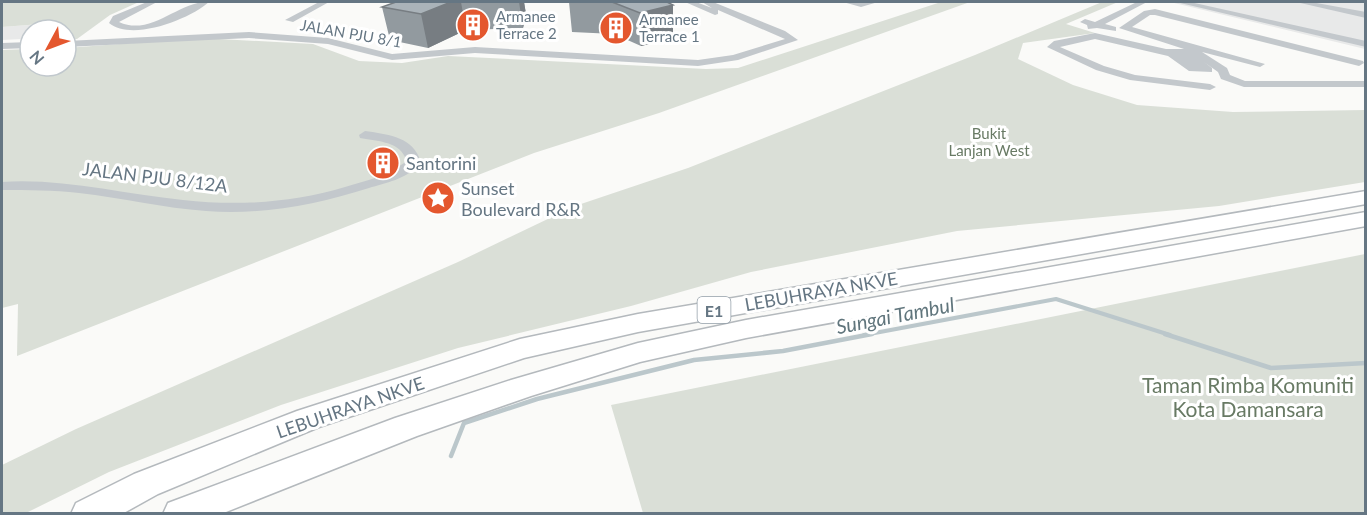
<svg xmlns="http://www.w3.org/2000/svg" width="1367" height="515" viewBox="0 0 1367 515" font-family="Lato,sans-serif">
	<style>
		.built { fill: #e8e9e9 }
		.green { fill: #dadfd7 }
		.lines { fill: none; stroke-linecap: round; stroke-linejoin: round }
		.stream-far1 { stroke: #bbc7cb; stroke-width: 4 }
		.stream { stroke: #bbc7cb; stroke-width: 4.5 }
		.highway-casing { stroke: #b4b9bd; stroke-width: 3 }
		.minor { fill: #c3c8cc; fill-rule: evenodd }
		.highway { fill: #fff; fill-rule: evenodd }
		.wall { fill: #929a9f }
		.shaded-wall { fill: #777d82 }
		.building { fill: #aab3b9; stroke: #777d82; stroke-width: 1.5 }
		.labels { text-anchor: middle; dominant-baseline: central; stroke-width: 6; stroke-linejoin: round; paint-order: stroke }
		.far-poi-label { font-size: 15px; fill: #657683; stroke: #fff; text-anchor: start }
		.far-street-label { font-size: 15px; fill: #657683; stroke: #fff }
		.far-park-label { font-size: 15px; fill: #687a64; stroke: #fff }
		.shield { fill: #fff; stroke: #939fa8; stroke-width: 1.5 }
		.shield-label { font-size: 16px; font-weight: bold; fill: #657683 }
		.poi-label { font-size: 18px; fill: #657683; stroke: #fff; text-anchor: start }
		.street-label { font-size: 18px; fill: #657683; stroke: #fff }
		.water-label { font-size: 20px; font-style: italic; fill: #60757c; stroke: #fff }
		.near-park-label { font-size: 21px; fill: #687a64; stroke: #fff }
	</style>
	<rect width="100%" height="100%" fill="#fafaf8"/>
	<!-- built -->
	<path class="built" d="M1170,2h195v47z
		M42,24l-8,6h-4v3l-8,6 -20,1v-13z"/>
	<!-- green -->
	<path class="green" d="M2,2h137l-29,13 -33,24h-11v-9h-32l7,-6 -39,3z
		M941,2h29l-311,111 -125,40 -517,203 1,-52 -16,4v-258l28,-1v17h36v-18l134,-10 113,6 46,17 43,2 46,-7 258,13 32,-1z
		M1102,2h16l-52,22 29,9 -72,10 -5,16 55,26 64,20 96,7 132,-2v72l-146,24 -262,25 -206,41 -120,34 -173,42 -177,57 -172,67 -83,41h-24v-48l74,-36 382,-167 117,-56 113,-38 287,-113z
		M1365,254v259h-722l-32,-108z"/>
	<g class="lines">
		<!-- stream-far1 -->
		<path class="stream-far1" d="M864,335l192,-36 114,36"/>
		<!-- stream -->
		<path class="stream" d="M1165,334l106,34 95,-5
			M451,456l13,-33 73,-24 157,-39 89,-9 89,-17"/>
		<!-- highway casing -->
		<g class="highway-casing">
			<path id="highway" d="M1366,191v13l-728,128 -114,26 -205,69 -161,67 -36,20h-51l5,-11 58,-29 163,-63 223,-72 118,-25z
				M1366,212v14l-620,112 -106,24 -109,34 -114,40 -196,78h-58l5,-11 227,-85 116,-38 127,-37 108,-23z"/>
		</g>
		<!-- minor -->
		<path class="minor" d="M147,2h10l-38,20c33,15 60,-22 90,-20 -19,17 -77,40 -100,21l4,-7z
			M319,2h10l-36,20 -8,-2z
			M685,2h11l16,6 -10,-6h11l72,29 13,9 -60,20 -40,6 -223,-13 -83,7 -64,-16 -79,-6 -183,9v-6l183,-9 79,6 64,16 83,-7 223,13 35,-5 52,-16 -67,-29v4l-3,1z
			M843,2h35l-17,5z
			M1137,2h10l-42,22 11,3v4l-19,-3 -9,1 -1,-4 -7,-3 5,-3 10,3z
			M1176,2h14l176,39v6z
			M1296,2h15l55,10v6z
			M1155,9l208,52 1,2 -5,3 -204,-51h-5l-18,12 133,37 -5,3 -58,-15 25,16 3,7 15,6h121v6h-122l-23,-8 -3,-7 -14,-10 8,6v4l-23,-1 -21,-15 -73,-17 -35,8 44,19 31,9 75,9 6,3 -6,3 -80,-10 -34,-10 -49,-23 7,-6 41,-8 71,16h18l-65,-21 25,-17z
			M30,42v6l-28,1v-6z
			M365,131c20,3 45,5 54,26l-1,8c-11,14 -33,18 -49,23 -53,17 -107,27 -163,23 -42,-3 -84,-13 -127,-18 -26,-3 -51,-3 -77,-3v-8c61,-4 120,12 181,18 54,6 109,3 162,-13 20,-6 42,-11 59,-24l1,-6c-7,-16 -30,-16 -45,-19l-1,-3z"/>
		<!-- highway -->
		<use href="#highway" class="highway"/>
	</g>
	<!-- wall -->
	<path class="wall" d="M396,2h128l2,12 -3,14 -57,2 -38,18 -38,-8 -8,-33z
		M569,2h99l5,3v33l-32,8 -27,-12 -42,-2z"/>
	<!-- shaded-wall -->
	<path class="shaded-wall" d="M451,2h10l5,28 -38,18 -7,-34z
		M519,2h5l2,12 -3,14z
		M673,5v33l-32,8 -1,-33z"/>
	<!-- building -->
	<path class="building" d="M396,2h55l-30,12 -39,-7z
		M612,2h55l6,3 -33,8z"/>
	<!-- icons -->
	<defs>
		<g id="building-disc" transform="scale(1.725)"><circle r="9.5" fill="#e4572e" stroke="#fff"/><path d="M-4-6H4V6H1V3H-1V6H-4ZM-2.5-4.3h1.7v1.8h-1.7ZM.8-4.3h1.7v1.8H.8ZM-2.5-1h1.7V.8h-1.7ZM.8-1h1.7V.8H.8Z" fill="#fff"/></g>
		<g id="sight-disc" transform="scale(1.725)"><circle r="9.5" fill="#e4572e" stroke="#fff"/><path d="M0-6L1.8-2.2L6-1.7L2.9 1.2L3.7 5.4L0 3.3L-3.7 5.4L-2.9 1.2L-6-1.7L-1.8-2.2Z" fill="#fff"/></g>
	</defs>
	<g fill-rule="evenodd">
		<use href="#building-disc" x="473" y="25"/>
		<use href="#building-disc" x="616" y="28"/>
		<use href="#building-disc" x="383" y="163"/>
		<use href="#sight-disc" x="438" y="198"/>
	</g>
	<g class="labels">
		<!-- far-poi labels -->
		<g class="far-poi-label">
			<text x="496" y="16">Armanee<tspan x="496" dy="17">Terrace 2</tspan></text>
			<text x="639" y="19">Armanee<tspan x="639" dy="17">Terrace 1</tspan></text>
		</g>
		<!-- far-street labels -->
		<g class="far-street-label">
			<text transform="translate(351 33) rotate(10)">JALAN PJU 8/1</text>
		</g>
		<!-- far-park labels -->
		<g class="far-park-label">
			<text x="989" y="133">Bukit<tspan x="989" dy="17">Lanjan West</tspan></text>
		</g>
		<!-- shield labels -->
		<rect class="shield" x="697.5" y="297" width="33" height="26" rx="4.5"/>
		<g class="shield-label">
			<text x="714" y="310">E1</text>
		</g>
		<!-- poi labels -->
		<g class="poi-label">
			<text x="406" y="163">Santorini</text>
			<text x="461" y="188">Sunset<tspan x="461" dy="21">Boulevard R&amp;R</tspan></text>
		</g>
		<!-- street labels -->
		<g class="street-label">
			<text transform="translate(155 177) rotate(7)">JALAN PJU 8/12A</text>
			<text transform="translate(821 291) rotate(-10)">LEBUHRAYA NKVE</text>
			<text transform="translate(350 407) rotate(-19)">LEBUHRAYA NKVE</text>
		</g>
		<!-- water labels -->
		<g class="water-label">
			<text transform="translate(895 315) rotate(-11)">Sungai Tambul</text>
		</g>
		<!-- near-park labels -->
		<g class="near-park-label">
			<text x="1248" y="384">Taman Rimba Komuniti<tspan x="1248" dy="24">Kota Damansara</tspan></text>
		</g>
	</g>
	<!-- border -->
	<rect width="1367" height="515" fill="none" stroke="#657683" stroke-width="6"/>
	<!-- north arrow -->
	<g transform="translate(48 48) rotate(229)"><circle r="28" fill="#ffffff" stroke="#c1c8cd" stroke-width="1.5"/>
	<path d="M0-4.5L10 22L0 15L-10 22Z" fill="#e4572e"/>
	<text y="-9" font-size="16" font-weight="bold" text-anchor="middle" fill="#657683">N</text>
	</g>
</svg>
